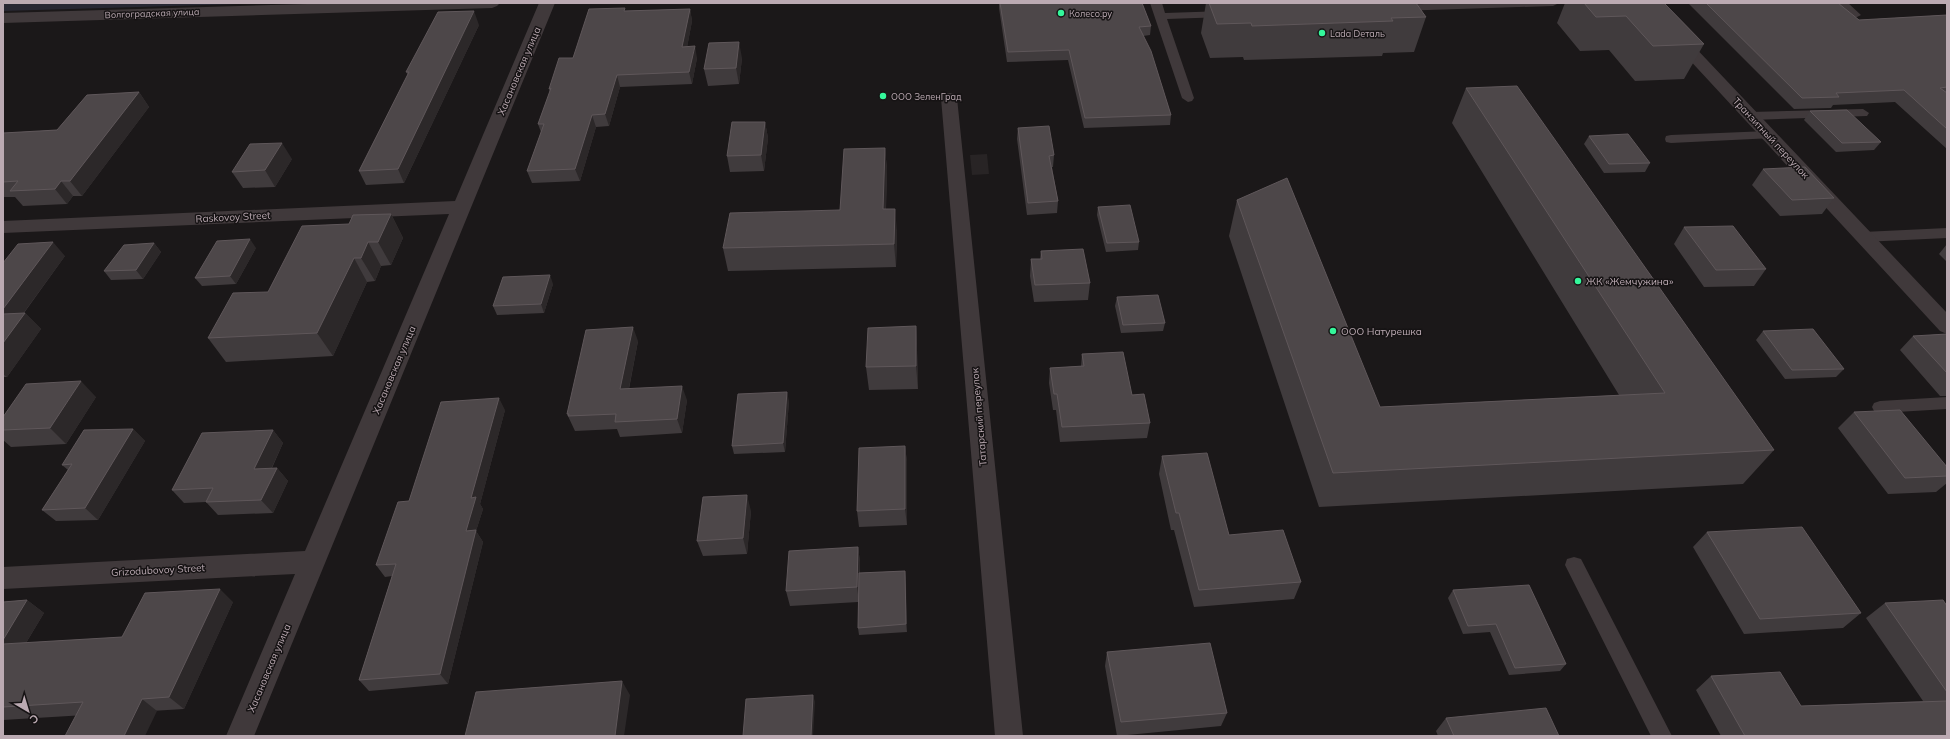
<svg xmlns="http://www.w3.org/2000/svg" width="1950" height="739" viewBox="0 0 1950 739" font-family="Mulish,sans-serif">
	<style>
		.built { fill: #282425 }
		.green { fill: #282833 }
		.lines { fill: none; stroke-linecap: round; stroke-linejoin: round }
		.service { fill: #40393b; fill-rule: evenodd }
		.minor { fill: #40393b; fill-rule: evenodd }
		.tertiary { fill: #40393b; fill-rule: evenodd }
		.wall { fill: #403b3d }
		.shaded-wall { fill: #2c2829 }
		.building { fill: #4d4749; stroke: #5f575a }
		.poi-dot { fill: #34f79b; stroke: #161314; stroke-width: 1.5 }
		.labels { text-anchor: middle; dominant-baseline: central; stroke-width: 3; stroke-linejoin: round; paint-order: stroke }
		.far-street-label { font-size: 9px; fill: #bbaab2; stroke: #161314 }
		.far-poi-label { font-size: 9px; fill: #bbaab2; stroke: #161314; text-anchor: start }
		.street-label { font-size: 10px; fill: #bbaab2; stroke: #161314 }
		.poi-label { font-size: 10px; fill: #bbaab2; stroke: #161314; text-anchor: start }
	</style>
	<rect width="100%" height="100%" fill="#1b1819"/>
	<!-- built -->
	<path class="built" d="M987,154l2,20 -17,1 -2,-20z"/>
	<!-- green -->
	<path class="green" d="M3,3h270l-270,8z"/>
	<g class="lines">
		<!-- service -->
		<path class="service" d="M1150,3h12l3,10 60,-2 6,3 -6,3 -58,2 27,79 -2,3 -4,1 -6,-4z
			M1450,3h109l-6,3 -155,5 -6,-3 6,-3z
			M1835,3h13l13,12 -6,3 -4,-1z
			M1863,109l6,4 -2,3 -117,4 -6,-4 6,-4z
			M1768,131l5,1 1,3 -1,3 -102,5 -5,-1 -1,-3 1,-3 5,-1z
			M1947,228v10l-84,4 -5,-2 -2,-3 2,-3 5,-2z
			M1947,397v12l-67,4 -6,-2 -2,-4 2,-4 6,-2z
			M1574,557l7,2 91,177h-21l-86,-171 2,-6z"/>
		<!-- minor -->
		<path class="minor" d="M539,3h16l-301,733h-28l69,-162 -292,15v-22l302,-16 144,-337 -446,19v-12l452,-20z
			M1637,3h16l294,310v21l-7,-3z
			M949,93l6,1 2,4 66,638h-28l-54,-638 2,-4z"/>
		<!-- tertiary -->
		<path class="tertiary" d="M342,3h158l-3,3 -5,2 -489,15v-10z"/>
	</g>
	<!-- wall -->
	<path class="wall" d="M999,3h143l9,23 -1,9 -7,1 28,79 -1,10 -86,3 -16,-68 -61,2 -8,-54z
		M1206,3h210l10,14 -12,35 -31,1 -1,3 -138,4 -1,-3 -33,1 -9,-25z
		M1565,3h99l40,41 -20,35 -49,2 -26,-31 -29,1 -23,-28z
		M1688,3h150l21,17 88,-5v134l-52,-47 -62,3 -2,3 -37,1z
		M690,9l2,12 -5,26 10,11 -5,26 -72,3 -11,39 -13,1 -16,54 -48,2 -5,-12 14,-39 -3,-8 12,-32 -1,-3 77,-78z
		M479,25l-75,158 -38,2 -7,-14 49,-96 -2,-3z
		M742,58l-3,26 -31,2 -4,-17z
		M1466,88l308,362 -31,34 -424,23 -90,-271 8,-36 143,207 239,-12 -167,-272z
		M139,92l10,15 -67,89h-9l-6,8 -44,2 -8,-9h-12v-64l54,-3z
		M1810,111l71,31 -7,8 -38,2 -32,-32z
		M765,122l3,16 -4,33 -34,1 -3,-16z
		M1018,128l36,27 -1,12h-1l6,34 -1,12 -30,2 -10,-76z
		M1589,136l61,27 -5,9 -41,1 -20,-29z
		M885,148l2,22 -1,39 11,22 -1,36 -168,4 -5,-23 117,-38z
		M292,159l-17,28 -32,1 -11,-16z
		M1763,169l71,29 -12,16 -42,2 -28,-31z
		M1098,207l41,35 -1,8 -32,2 -9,-37z
		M391,214l12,24 -12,27 -10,1 -6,15 -8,1 -34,74 -107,6 -18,-24 60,-46 81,-68z
		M1684,227l82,42 -12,17 -50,1 -30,-43z
		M154,243l7,9 -18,27 -32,1 -7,-9z
		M1947,244v18l-8,-8z
		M256,248l-20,36 -34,2 -7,-8z
		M1041,251l49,32 -2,17 -54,2 -4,-26 1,-17h9z
		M65,256l-41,57h1l16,16 -34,48h-4v-114z
		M553,284l-9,29 -47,2 -4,-9z
		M1117,297l48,26 -2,8 -42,2 -6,-27z
		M916,326l1,24 1,39 -49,1 -3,-23z
		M1763,331l81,38 -8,8 -51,2 -29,-39z
		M1947,334v62h-7l-40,-46 13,-14z
		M638,341l-9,48 58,11 -5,33 -62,4 -3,-8 -42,2 -8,-17z
		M1082,354l50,41 18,28 -3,15 -87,4 -4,-32h-3l-4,-27 1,-15 31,-2z
		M96,397l-30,47 -55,3 -8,-7v-23z
		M789,401l-4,51 -51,2 -2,-8z
		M505,410l-25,94 3,5 -7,22 7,11 -35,142 -79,7 -10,-11 33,-104 -7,1 -9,-12 33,-64z
		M1854,412l93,55v16l-11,9 -48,2 -50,-66z
		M133,429l12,12 -47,79 -42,1 -14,-11 26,-40 -6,-5z
		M273,430l10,13 -11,25h5l11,13 -15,32 -55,2 -12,-13 -22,1 -12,-13z
		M905,446l2,16v63l-48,2 -2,-16z
		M1162,456l67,79 72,47 -7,17 -100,8 -20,-77h-3l-12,-56z
		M751,511l-4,43 -44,2 -6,-15z
		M1707,532l154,81 -18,15 -99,6 -51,-87z
		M858,547l2,15v11l45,-2 2,61 -48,3 -1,-7v-26l-68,4 -4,-15z
		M1453,590l113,74 -6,7 -51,4 -19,-43 -27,2 -15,-36z
		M27,600l17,13 -18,30 96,-6 111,-35 -49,107 -181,11v-118z
		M1885,603l62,3v130h-226l-25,-46 15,-14 90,30 122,-5 -57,-83z
		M1107,652l120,61 -6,13 -104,10 -12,-70z
		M1446,718l113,18h-121l-2,-5z"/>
	<!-- shaded-wall -->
	<path class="shaded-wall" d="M690,9l2,12 -7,38 -3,-12z
		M474,11l5,14 -75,158 -6,-14z
		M739,42l3,16 -3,26 -3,-16z
		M695,46l2,12 -5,26 -3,-12z
		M617,75l3,12 -11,39 -4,-12z
		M139,92l10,15 -67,89 -12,-15z
		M592,115l4,12 -16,54 -5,-12z
		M765,122l3,16 -4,33 -3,-16z
		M282,143l10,16 -17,28 -10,-17z
		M885,148l2,22 -2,62 -2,-23z
		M61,181l12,15 -6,8 -12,-15z
		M895,209l2,22 -1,36 -2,-23z
		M391,214l12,24 -12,27 -13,-23z
		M250,239l6,9 -20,36 -6,-8z
		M53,242l12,14 -51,70 -11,-12v-5z
		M368,242l13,24 -6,15 -14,-23z
		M154,243l7,9 -18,27 -7,-9z
		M354,258l13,24 -34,74 -16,-23z
		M550,275l3,9 -9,29 -3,-9z
		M25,313l16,16 -34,48 -4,-3v-31z
		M916,326l1,24 1,39 -2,-23z
		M633,327l5,14 -12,62 -6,-14z
		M81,381l15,16 -30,47 -16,-16z
		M682,386l5,14 -5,33 -5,-14z
		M787,392l2,9 -4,51 -2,-9z
		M499,398l6,12 -25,94 3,5 -7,22 7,11 -35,142 -8,-10 31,-176z
		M133,429l12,12 -47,79 -13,-12z
		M273,430l10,13 -18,39 -11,-13z
		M905,446l2,16v63l-2,-16z
		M277,468l11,13 -15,32 -12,-13z
		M747,495l4,16 -4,43 -4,-16z
		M858,547l2,15 -1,40 -2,-15z
		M905,571l1,8 1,53 -1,-8z
		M220,589l13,13 -49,107 -15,-12z
		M27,600l17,13 -26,43 -15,-10v-6z
		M622,681l8,14 -6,41h-9z
		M813,695l2,7 -2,34h-2z
		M142,699l15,12 -12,25h-21z"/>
	<!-- building -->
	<path class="building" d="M1000,3h142l9,23 -12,1 12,24 20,64 -86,3 -16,-68 -61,2z
		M1209,3h207l10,14 -35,1 2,3 -141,5 -1,-3 -34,1z
		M1584,3h80l40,41 -51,2 -27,-30 -30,1z
		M1706,3h132l21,17 88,-5v72l-7,1 7,5v36l-43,-39 -68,3 3,4 -37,1z
		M625,8l-1,3 66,-2 -8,38 13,-1 -6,26 -72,3 -12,39 -13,1 -17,54 -48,2 17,-47h-6l13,-36 -2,1 10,-31h14l16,-49z
		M474,11l-76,158 -39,2 50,-99h-3l32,-60z
		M739,42l-3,26 -32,1 5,-26z
		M1517,86l257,364 -441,23 -96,-273 50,-22 93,229 285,-14 -199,-305z
		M139,92l-69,89h-9l-6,8 -45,2 8,-10 -15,1v-49l54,-3 30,-35z
		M1847,110l34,32 -39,1 -32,-32z
		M732,122h33l-4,33 -34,1z
		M1049,126l5,29 -5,1 9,45 -30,2 -10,-75z
		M1628,134l22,29 -41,1 -20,-28z
		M282,143l-17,27 -33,2 18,-28z
		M885,148l-2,61h12l-1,35 -171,4 7,-35 110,-3 4,-61z
		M1805,167l29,31 -42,2 -29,-31z
		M1130,205l9,37 -32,1 -9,-36z
		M391,214l-13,28h-10l-7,16h-7l-37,75 -109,5 25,-45 35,-1 34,-66 47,-2 4,-9z
		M1733,226l33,43 -50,1 -32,-43z
		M250,239l-20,37 -35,2 22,-37z
		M53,242l-50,67v-46l15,-19z
		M154,243l-18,27 -32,1 20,-26z
		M1083,249l7,34 -55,2 -4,-26h11l-1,-8z
		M550,275l-9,29 -48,2 10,-29z
		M1158,295l7,28 -42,2 -6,-28z
		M25,313l-22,30v-29z
		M916,326v40l-50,1 2,-39z
		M633,327l-13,62 62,-3 -5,33 -62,3 1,-8 -48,2 1,-2h-2l19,-84z
		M1813,329l31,40 -52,1 -29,-39z
		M1947,334v39l-34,-37z
		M1123,352l9,43 12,-1 6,29 -88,4 -5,-33h-3l-4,-26 34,-2 -2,-12z
		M81,381l-31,47 -47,2v-13l23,-33z
		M787,392l-4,51 -51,3 6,-52z
		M499,398l-28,100 5,-1 -10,34 10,-1 -36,144 -81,6 37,-116 -20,1 22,-63 11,-1 32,-99z
		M1900,410l47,57v9l-42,2 -51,-66z
		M133,429l-48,79 -43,2 30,-46 -10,1 22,-35z
		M273,430l-19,39 23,-1 -16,32 -55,2 7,-14 -41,2 30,-57z
		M905,446v63l-48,2 2,-63z
		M1207,453l22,82 54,-5 18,52 -102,8 -20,-77h-3l-14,-57z
		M747,495l-4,43 -46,3 6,-44z
		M1802,527l59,86 -101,6 -53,-87z
		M858,547l-1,40 -71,4 3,-40z
		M905,571l1,53 -48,4 1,-55z
		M1529,585l37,79 -51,4 -19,-44 -28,2 -15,-36z
		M220,589l-51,108 -27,2 -18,37h-59l18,-34 -80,5v-63l119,-7 23,-44z
		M27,600l-24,40v-38z
		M1943,600l4,6v86l-62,-89z
		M1210,643l17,70 -106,9 -14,-70z
		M1780,672l21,34 146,-5v35h-202l-34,-60z
		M622,681l-7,55h-150l11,-44z
		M813,695l-2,41h-68l3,-37z
		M1546,708l13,28h-105l-8,-18z"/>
	<!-- markers -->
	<g class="poi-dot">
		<circle cx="1061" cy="13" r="4"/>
		<circle cx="1322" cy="33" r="4"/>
		<circle cx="883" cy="96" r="4"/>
		<circle cx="1578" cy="281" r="4"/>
		<circle cx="1333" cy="331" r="4"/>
	</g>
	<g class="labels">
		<!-- far-street labels -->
		<g class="far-street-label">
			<text transform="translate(152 13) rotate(-2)">Волгоградская улица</text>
		</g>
		<!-- far-poi labels -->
		<g class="far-poi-label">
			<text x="1069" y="13">Колесо.ру</text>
			<text x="1330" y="33">Lada Dеталь</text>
			<text x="891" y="96">ООО ЗеленГрад</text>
		</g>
		<!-- street labels -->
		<g class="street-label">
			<text transform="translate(519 71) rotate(-67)">Хасановская улица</text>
			<text transform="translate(1771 138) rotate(47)">Транзитный переулок</text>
			<text transform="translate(233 217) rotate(-3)">Raskovoy Street</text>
			<text transform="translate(394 370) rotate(-67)">Хасановская улица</text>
			<text transform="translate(979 417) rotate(-95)">Татарский переулок</text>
			<text transform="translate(158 570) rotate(-3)">Grizodubovoy Street</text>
			<text transform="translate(269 668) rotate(-67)">Хасановская улица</text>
		</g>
		<!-- poi labels -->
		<g class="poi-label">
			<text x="1586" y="281">ЖК «Жемчужина»</text>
			<text x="1341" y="331">ООО Натурешка</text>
		</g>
	</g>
	<!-- border -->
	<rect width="1950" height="739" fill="none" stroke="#bbaab2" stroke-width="8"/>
	<!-- north arrow -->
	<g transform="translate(28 711) rotate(142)" stroke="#161314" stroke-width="3" paint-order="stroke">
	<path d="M0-3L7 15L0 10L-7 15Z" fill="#bbaab2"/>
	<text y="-6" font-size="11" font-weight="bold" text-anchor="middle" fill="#bbaab2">С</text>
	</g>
</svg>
